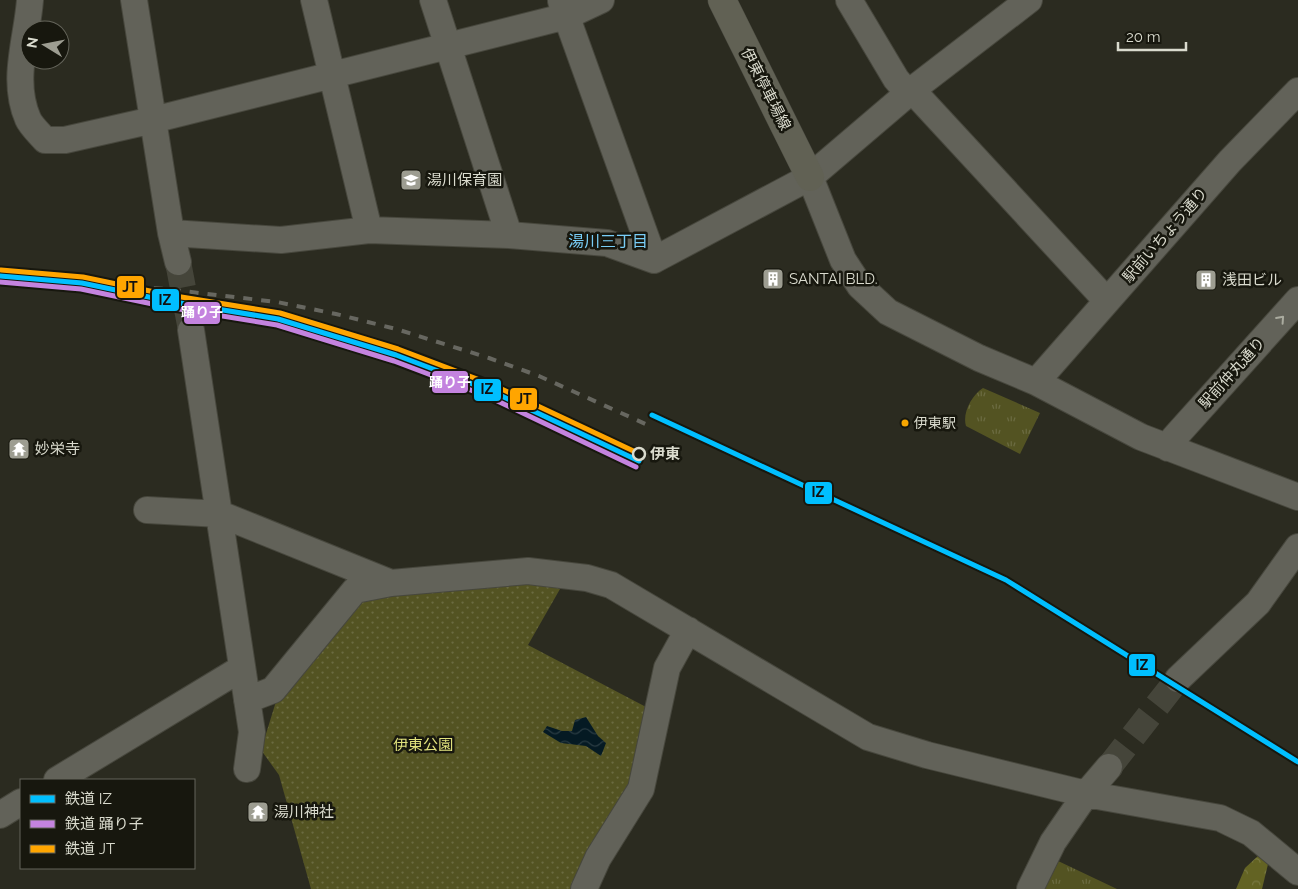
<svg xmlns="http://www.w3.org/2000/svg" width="1298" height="889" viewBox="0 0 1298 889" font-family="Raleway,'Noto Sans JP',sans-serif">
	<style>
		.grass { fill: url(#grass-tufts) }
		.forest { fill: url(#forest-crowns) }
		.park { fill: url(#park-dots) }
		.water { fill: url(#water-waves) }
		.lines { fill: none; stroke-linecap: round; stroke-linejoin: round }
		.minor-tunnel { stroke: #45453a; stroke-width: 26; stroke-dasharray: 26 13; stroke-linecap: butt }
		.minor-casing { stroke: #47473d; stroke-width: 28 }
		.major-casing { stroke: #47473d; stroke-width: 29 }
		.minor { stroke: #626259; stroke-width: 26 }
		.major { stroke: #616154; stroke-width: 28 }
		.rail { stroke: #676760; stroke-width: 4; stroke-dasharray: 9 9; stroke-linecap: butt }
		.rail-1-casing { stroke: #17170e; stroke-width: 9 }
		.rail-2-casing { stroke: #17170e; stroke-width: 9 }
		.rail-3-casing { stroke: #17170e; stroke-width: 9 }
		.rail-1 { stroke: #00bfff; stroke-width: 5 }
		.rail-2 { stroke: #c483df; stroke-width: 5 }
		.rail-3 { stroke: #ffa500; stroke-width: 5 }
		.oneway { stroke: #aaab9f }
		.bus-dot { fill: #f7a600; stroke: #17170e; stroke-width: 2 }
		.stop-dot { fill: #17170e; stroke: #dadbce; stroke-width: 2.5 }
		.labels { text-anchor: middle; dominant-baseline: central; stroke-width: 5; stroke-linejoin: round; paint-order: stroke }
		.bus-label { font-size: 14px; fill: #dadbce; stroke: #17170e; text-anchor: start }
		.street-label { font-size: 15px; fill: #dadbce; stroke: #17170e }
		.poi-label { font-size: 15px; fill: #dadbce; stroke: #17170e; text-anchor: start }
		.stop-label { font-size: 15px; font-weight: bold; fill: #dadbce; stroke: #17170e; text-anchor: start }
		.park-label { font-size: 15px; fill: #e1e27d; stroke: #17170e }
		.neighbourhood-label { font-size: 16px; fill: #79cdf6; stroke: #17170e }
		.line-badge { stroke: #17170e; stroke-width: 2 }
		.badge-label { font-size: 14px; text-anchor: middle; font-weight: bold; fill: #fff }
		.pale-badge-label { font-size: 14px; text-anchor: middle; font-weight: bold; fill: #111 }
	</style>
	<defs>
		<pattern id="grass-tufts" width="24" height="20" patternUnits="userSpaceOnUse" patternTransform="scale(1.25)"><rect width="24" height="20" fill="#535322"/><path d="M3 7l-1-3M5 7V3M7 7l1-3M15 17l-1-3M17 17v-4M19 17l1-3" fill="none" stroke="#6b6b41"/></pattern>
		<pattern id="forest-crowns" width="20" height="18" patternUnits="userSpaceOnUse" patternTransform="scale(1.25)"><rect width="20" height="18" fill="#636323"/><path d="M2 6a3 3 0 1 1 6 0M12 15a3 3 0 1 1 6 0" fill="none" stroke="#797942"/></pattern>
		<pattern id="park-dots" width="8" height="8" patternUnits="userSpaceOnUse" patternTransform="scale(1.25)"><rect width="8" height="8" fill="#535322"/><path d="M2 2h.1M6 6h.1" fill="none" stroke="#6b6b41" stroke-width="1.8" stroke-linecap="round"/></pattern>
		<pattern id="water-waves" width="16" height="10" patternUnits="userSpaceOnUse" patternTransform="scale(1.25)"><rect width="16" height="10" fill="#051a23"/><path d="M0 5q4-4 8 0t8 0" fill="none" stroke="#293b42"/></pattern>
	</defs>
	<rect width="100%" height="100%" fill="#2b2b20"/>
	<!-- grass -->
	<path class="grass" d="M983,388l57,25 -20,41 -54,-28c-4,-13 6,-31 17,-38z
		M1056,860l61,29h-77z"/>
	<!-- forest -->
	<path class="forest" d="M1259,855l10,5 -7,29h-26l9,-21z"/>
	<!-- park -->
	<path class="park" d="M564,582l-36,63 120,63 -12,81 -64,100h-261l-32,-114 -18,-25 17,-55 80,-96 60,-11z"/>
	<!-- water -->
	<path class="water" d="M586,717l12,19 8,7 -5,13 -15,-10 -25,-3 -18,-11 4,-6 15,5h10l3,-11z"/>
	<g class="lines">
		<!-- minor-tunnel -->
		<path class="minor-tunnel" d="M178,262l13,68
			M1109,767l69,-88"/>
		<!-- minor casing -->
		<g class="minor-casing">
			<path id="minor" d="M30,0c-3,40 -19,80 -2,119 3,7 12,15 17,21h20l88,-20 414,-104 34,-16
				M134,0l37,233 7,29
				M314,0l55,230
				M433,0l76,235
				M849,0l47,79 12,14
				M561,1l93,259
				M912,90l195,211
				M810,177l33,83 17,26 28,26 91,46 57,24 105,55 157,60
				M171,233l110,7 88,-10 140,5 98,8 47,17 156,-83 102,-87 117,-90
				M191,330l61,402 -5,37
				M1036,382l194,-221 68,-70
				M1168,448l6,-10 124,-138
				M147,510l73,4 171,69
				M1178,679l80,-76 40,-56
				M247,700l26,-10 82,-100 36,-7 137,-12 59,7 24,7 257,152 59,18 159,39 134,24 31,15 47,39
				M57,780l185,-112
				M0,815l21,-13
				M584,889l14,-31 43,-69 26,-121 21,-38
				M1030,889l23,-47 33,-48 23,-27"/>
		</g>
		<!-- major casing -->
		<g class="major-casing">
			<path id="major" d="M722,0l88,177"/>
		</g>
		<!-- minor -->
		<use href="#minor" class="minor"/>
		<!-- major -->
		<use href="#major" class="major"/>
		<!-- rail -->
		<path class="rail" d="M82,283l83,6 112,13 59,12 60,15 93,29 50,18 111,50"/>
		<!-- rail-1 casing -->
		<g class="rail-1-casing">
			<path id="rail-1" d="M0,276l82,7 86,18 110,18 118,36 95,36 148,70
				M652,415l354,165 292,182"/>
		</g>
		<!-- rail-2 casing -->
		<g class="rail-2-casing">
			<path id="rail-2" d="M0,282l81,7 86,18 110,18 117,36 95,36 147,70"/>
		</g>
		<!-- rail-3 casing -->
		<g class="rail-3-casing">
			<path id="rail-3" d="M1,270l82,7 86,18 111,18 118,36 95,36 149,70"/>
		</g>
		<!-- rail-1 -->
		<use href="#rail-1" class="rail-1"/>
		<!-- rail-2 -->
		<use href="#rail-2" class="rail-2"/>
		<!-- rail-3 -->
		<use href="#rail-3" class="rail-3"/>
	</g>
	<!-- one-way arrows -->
	<defs><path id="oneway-chevron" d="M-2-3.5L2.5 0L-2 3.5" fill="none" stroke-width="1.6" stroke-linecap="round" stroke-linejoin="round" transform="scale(1.25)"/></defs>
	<use class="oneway" href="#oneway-chevron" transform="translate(1281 319) rotate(-48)"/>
	<!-- icons -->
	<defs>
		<g id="school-square" transform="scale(1.125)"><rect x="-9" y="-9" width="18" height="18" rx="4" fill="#9d9d91" stroke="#17170e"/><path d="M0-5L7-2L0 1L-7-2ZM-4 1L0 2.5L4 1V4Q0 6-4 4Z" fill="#fff"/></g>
		<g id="building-square" transform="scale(1.125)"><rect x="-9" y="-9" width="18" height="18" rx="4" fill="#9d9d91" stroke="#17170e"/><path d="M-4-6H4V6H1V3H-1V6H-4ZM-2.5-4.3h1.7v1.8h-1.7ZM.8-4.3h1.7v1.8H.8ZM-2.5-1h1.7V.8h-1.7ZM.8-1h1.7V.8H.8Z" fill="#fff"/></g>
		<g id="temple-square" transform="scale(1.125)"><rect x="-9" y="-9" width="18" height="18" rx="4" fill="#9d9d91" stroke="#17170e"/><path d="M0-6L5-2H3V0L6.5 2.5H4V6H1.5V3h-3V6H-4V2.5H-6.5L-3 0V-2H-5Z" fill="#fff"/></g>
	</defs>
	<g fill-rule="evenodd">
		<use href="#school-square" x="411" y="180"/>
		<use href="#building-square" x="773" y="279"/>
		<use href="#building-square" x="1206" y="280"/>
		<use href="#temple-square" x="19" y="449"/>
		<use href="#temple-square" x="258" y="812"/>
	</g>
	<!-- markers -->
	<circle class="bus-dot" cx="905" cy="423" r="4.5"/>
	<circle class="stop-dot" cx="639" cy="454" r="6"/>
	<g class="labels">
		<!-- bus labels -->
		<g class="bus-label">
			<text x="914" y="423">伊東駅</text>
		</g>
		<!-- street labels -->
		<g class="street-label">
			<text transform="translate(766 89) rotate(63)">伊東停車場線</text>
			<text transform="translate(1165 235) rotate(-49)">駅前いちょう通り</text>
			<text transform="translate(1232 373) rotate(-48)">駅前仲丸通り</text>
		</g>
		<!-- poi labels -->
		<g class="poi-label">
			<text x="427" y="180">湯川保育園</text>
			<text x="789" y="279">SANTAI BLD.</text>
			<text x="1222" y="280">浅田ビル</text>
			<text x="35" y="449">妙栄寺</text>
			<text x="274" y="812">湯川神社</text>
		</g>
		<!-- stop labels -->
		<g class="stop-label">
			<text x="650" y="454">伊東</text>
		</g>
		<!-- park labels -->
		<g class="park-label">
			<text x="423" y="745">伊東公園</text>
		</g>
		<!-- neighbourhood labels -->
		<g class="neighbourhood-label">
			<text x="608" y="241">湯川三丁目</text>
		</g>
	</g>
	<g class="line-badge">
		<rect x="116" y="275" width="29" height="24" rx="5" fill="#ffa500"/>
		<rect x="151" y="288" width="29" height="24" rx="5" fill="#00bfff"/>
		<rect x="183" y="301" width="38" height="24" rx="5" fill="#c483df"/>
		<rect x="431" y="370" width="38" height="24" rx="5" fill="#c483df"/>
		<rect x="473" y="378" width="29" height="24" rx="5" fill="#00bfff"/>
		<rect x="509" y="387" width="29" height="24" rx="5" fill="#ffa500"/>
		<rect x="804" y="481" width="29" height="24" rx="5" fill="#00bfff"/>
		<rect x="1128" y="653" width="28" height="24" rx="5" fill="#00bfff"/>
	</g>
	<g class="badge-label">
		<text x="202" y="317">踊り子</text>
		<text x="450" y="387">踊り子</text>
	</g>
	<g class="pale-badge-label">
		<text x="130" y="292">JT</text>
		<text x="165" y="305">IZ</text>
		<text x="487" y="394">IZ</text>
		<text x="524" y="404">JT</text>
		<text x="818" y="497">IZ</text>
		<text x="1142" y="670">IZ</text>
	</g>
	<!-- legend -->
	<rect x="20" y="779" width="175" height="90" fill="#17170e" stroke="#65655b"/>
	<rect x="30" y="795" width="25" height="8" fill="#00bfff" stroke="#65655b"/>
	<text x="65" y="804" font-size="15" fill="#dadbce">鉄道 IZ</text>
	<rect x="30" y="820" width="25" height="8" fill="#c483df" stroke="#65655b"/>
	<text x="65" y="829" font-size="15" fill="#dadbce">鉄道 踊り子</text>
	<rect x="30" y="845" width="25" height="8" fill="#ffa500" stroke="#65655b"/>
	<text x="65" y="854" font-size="15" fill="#dadbce">鉄道 JT</text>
	<!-- north arrow -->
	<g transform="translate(45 45) rotate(280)"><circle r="24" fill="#17170e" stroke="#65655b"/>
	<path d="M0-4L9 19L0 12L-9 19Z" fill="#9d9d91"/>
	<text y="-8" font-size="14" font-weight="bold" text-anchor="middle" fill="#dadbce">N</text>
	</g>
	<!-- scale -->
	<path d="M1118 42v8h68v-8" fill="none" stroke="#dadbce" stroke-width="2.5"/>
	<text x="1126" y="42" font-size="15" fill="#dadbce" stroke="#17170e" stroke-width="4" paint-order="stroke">20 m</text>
</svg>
